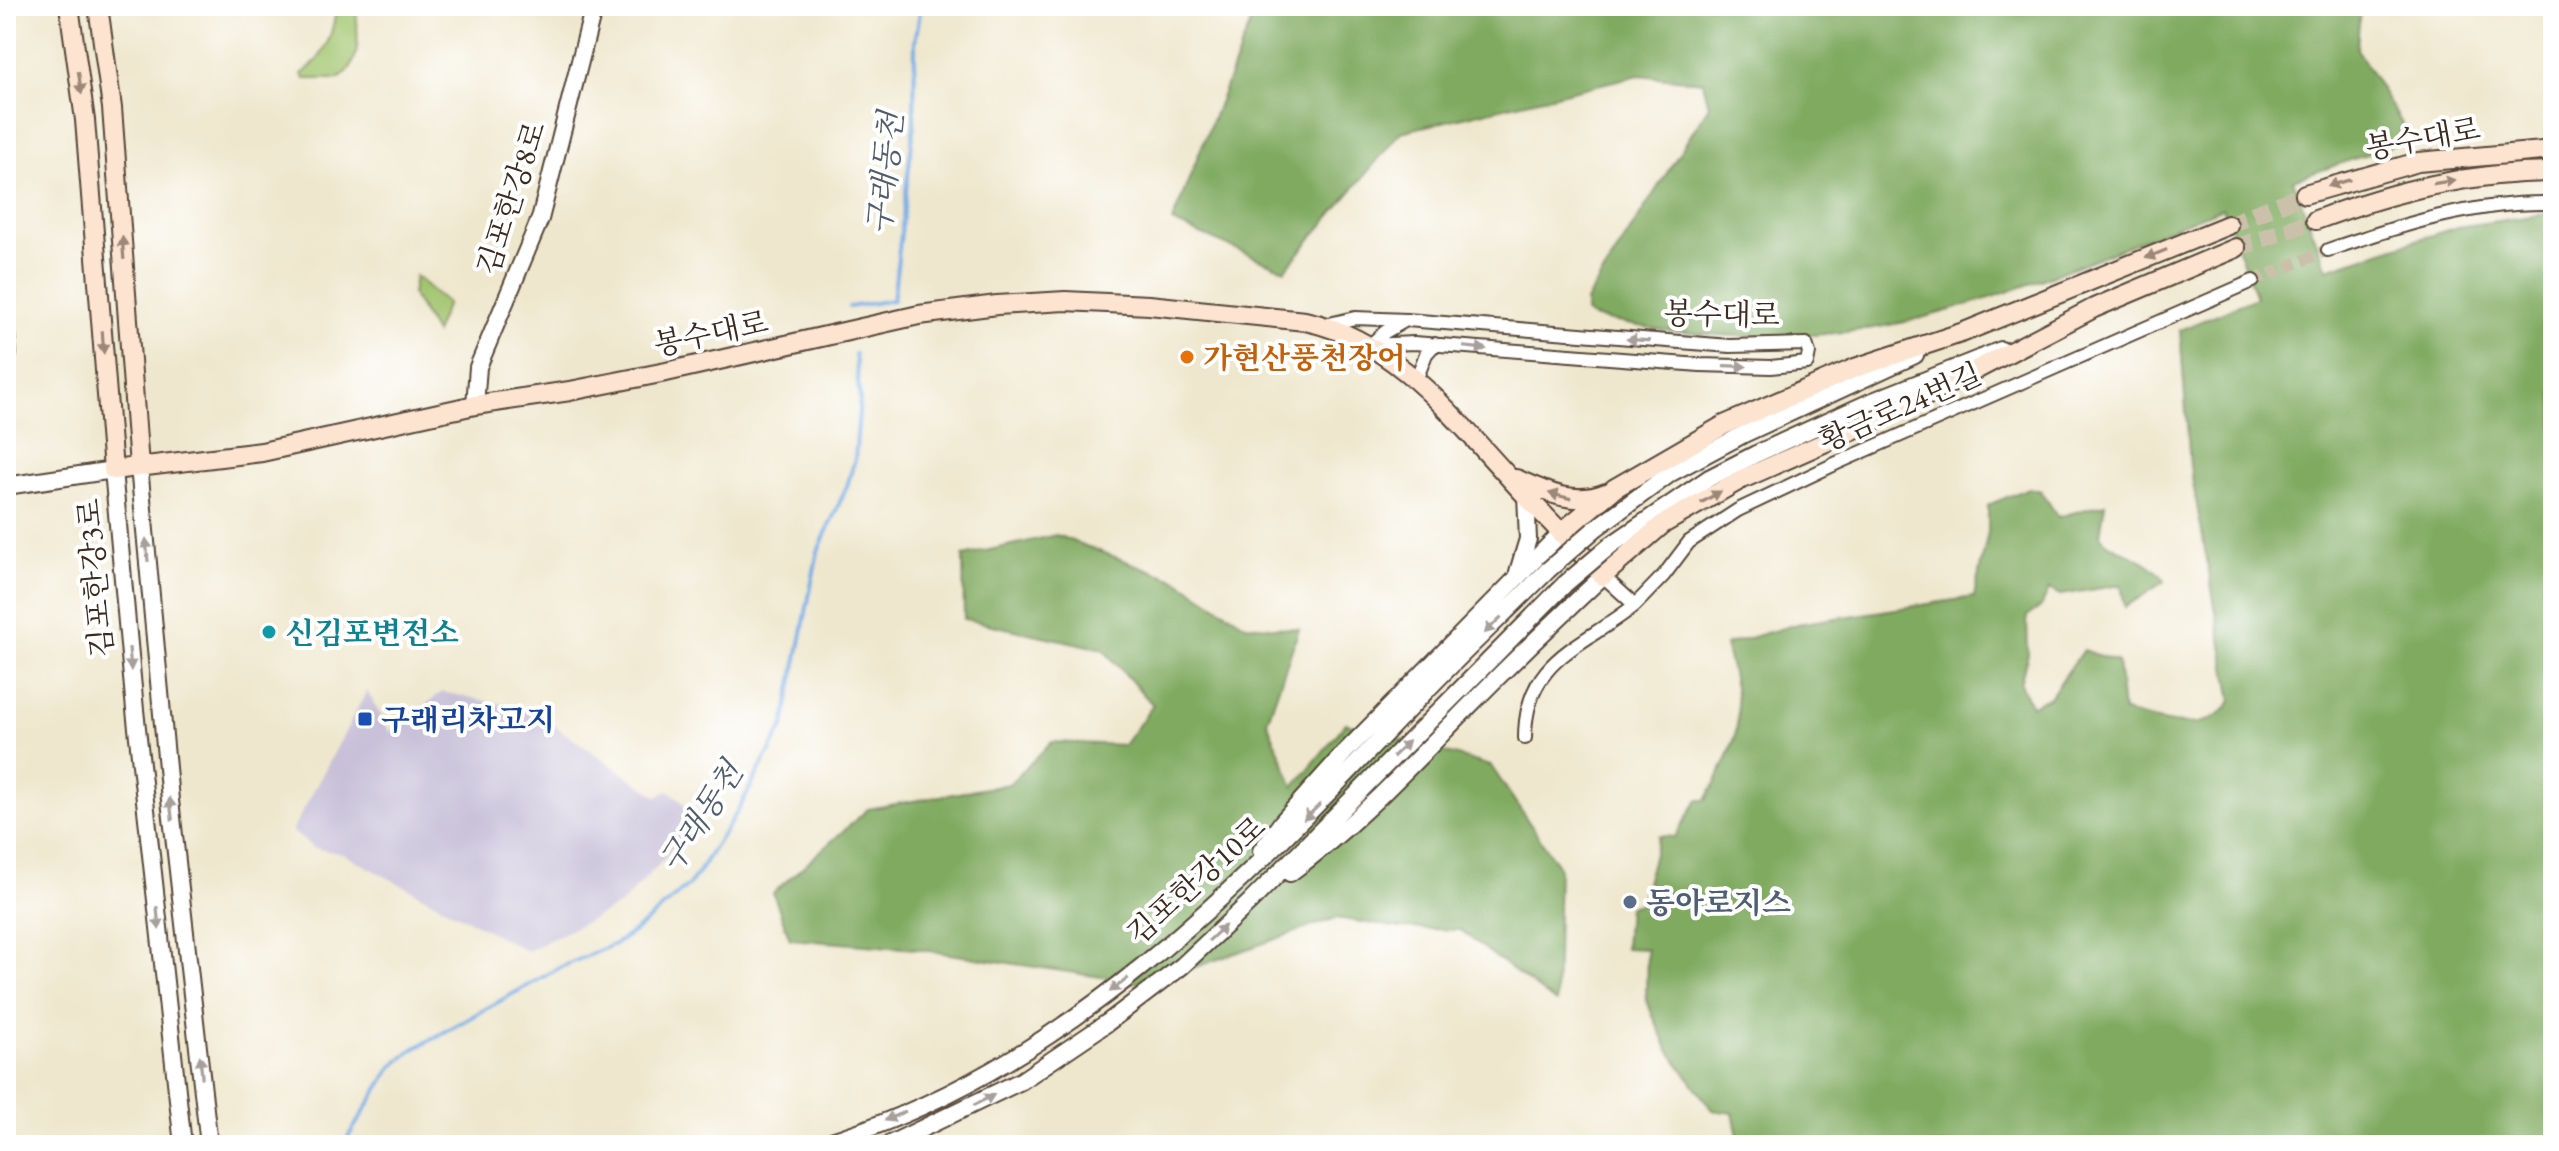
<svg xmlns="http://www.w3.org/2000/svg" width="2559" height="1151" viewBox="0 0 2559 1151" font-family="'EB Garamond','Noto Serif KR',serif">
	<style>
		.industrial { fill: #c7c0d8 }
		.green { fill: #a1c46d; stroke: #6e7746; stroke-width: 2 }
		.forest { fill: #80aa60; stroke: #5e6a3f; stroke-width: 2 }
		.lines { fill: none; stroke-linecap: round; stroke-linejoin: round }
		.stream { stroke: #76ace4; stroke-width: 4 }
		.minor-tunnel { stroke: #cbc1aa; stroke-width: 12; stroke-dasharray: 12 6; stroke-linecap: butt }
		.secondary-tunnel { stroke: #cbc1aa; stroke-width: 18; stroke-dasharray: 18 9; stroke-linecap: butt }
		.minor-casing { stroke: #564638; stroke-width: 16 }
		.tertiary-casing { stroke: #564638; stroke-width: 20 }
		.secondary-casing { stroke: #564638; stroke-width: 22 }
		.minor { stroke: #fff; stroke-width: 12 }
		.tertiary { stroke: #fff; stroke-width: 16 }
		.secondary { stroke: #fde4d1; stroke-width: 18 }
		.tertiary-bridge-casing { stroke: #564638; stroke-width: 20; stroke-linecap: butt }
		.tertiary-bridge { stroke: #fff; stroke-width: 16 }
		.oneway { fill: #9c8778 }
		.oneway2 { fill: #a79f9a }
		.food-dot { fill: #e8710a; stroke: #fff; stroke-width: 3 }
		.culture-dot { fill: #0f9aa8; stroke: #fff; stroke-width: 3 }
		.transit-dot { fill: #1a4fb4; stroke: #fff; stroke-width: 3 }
		.service-dot { fill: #5c6f8a; stroke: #fff; stroke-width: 3 }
		.labels { text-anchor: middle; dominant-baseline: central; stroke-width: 8; stroke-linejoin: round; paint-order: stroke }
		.street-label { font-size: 30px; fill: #3b2a1e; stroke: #fff }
		.food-label { font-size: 30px; font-weight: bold; fill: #c56008; stroke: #fff; text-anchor: start }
		.culture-label { font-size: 30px; font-weight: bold; fill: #0d838f; stroke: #fff; text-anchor: start }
		.transit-label { font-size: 30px; font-weight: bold; fill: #164399; stroke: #fff; text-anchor: start }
		.service-label { font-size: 30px; font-weight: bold; fill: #4e5e75; stroke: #fff; text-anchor: start }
		.water-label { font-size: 32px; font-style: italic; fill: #535e6d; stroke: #fff }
	</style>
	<rect width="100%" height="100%" fill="#fff"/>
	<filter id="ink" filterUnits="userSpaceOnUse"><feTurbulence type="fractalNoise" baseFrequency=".0125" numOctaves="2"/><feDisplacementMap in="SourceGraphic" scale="16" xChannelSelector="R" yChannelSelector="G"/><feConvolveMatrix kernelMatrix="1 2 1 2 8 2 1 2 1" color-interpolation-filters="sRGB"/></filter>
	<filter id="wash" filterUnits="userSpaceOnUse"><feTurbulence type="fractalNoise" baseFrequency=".006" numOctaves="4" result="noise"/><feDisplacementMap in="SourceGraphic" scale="32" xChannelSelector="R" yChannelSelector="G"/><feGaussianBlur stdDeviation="1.8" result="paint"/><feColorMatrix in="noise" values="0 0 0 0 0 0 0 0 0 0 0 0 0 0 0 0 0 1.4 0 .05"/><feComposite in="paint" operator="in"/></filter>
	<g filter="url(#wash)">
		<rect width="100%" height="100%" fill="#efe7cd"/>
		<!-- industrial -->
		<path class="industrial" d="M367,691l23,41 52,-40 89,18 127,87 11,-7 27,25 -32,44 -44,46 -93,46 -184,-97 -30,-6 -21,-17z"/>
		<!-- green -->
		<path class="green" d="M337,6h19c1,25 8,58 -18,73h-33l-3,-5c25,-18 30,-39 35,-68z
			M415,276l32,27 -12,30 -23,-39z"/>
		<!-- forest -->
		<path class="forest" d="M1252,6h1108l-3,43 47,78 -7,17 -104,36 34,89 130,-42 96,-14v932h-813l-7,-32 -21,-3 -44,-61 -22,-49 1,-51 -22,-1 3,-41 12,-3 19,-68 16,1 22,-37h9c37,-69 39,-78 19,-155l72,-21 177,-27 14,-65v-27l41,-17 12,3 17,26 47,-13 -5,31c11,18 48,19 65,46l-40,26 -4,-22 -61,10 -11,-6 -8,18 -14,9 1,38 -8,30 11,22 19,-9 33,-47 35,12 5,50c39,8 81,27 109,-11l-42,-235 -10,-136 76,-32 -33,-90c-98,37 -196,83 -298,109 -107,28 -227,24 -333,0l-6,-4v-12l123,-195 -6,-24 -64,-7 -238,57 -116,138 -113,-48 83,-210z
			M1056,535l121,45 69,45 53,4 -32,93 27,65 52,-64 145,43 68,101 -3,136 -96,-73 -60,-2 -64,-10 -189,66 -231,-35 -126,-10 -17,-46 95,-84 141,-25 43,-42 72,3 29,-40 -50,-56 -139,-30 -1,-63z"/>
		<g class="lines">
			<!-- stream -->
			<path class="stream" d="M849,307l44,-7 21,-175 1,-83 6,-36
				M343,1145l49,-78 20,-17 149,-83 56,-24 23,-16 52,-45 45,-70 47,-87 34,-174 29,-65 8,-27 5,-59 -5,-46"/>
		</g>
	</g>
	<g filter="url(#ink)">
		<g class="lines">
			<!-- minor-tunnel -->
			<path class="minor-tunnel" d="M2253,281l75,-31"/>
			<!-- secondary-tunnel -->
			<path class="secondary-tunnel" d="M2228,225l77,-31
				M2236,248l80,-28"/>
			<!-- minor casing -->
			<g class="minor-casing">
				<path id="minor" d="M2328,250c73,-25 147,-49 225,-47
					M6,314l4,39 -4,19
					M1325,325l30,-7 52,2 323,26 76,-2 3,9 -2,10 -36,4 -71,-2 -286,-22 -44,2
					M1370,345l15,-13 21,-12
					M1416,380l10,-26 9,-10
					M1603,576l32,29 29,-30 25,-33 49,-32 99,-47 416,-182
					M1525,738c0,-80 58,-91 110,-133"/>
			</g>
			<!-- tertiary casing -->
			<g class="tertiary-casing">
				<path id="tertiary" d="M475,405l3,-38 62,-148 54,-213
					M139,466l31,334 39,345
					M6,486l107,-16 22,240 48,435
					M1596,528l75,-55 73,-39 171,-79
					M1611,545l98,-67 47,-24 112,-51 133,-53
					M1518,572l10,-33 -2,-44
					M1261,851l21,-29 63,-70 217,-220
					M1290,873c66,-48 121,-108 178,-166 44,-45 89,-88 135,-131
					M818,1145c250,-73 432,-269 605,-451 41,-43 84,-83 125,-124
					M888,1145l133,-64 86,-58 75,-57 68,-64 315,-318"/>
			</g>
			<!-- secondary casing -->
			<g class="secondary-casing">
				<path id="secondary" d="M69,6l16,114 28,350 149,-18 213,-47 95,-14 96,-19 253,-57 78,-10 68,-4 84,4 156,16c87,18 144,91 201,153 31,35 65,68 97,102l60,-52 77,-44 165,-73 189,-99 142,-60
					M98,6l14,102 27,358
					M2305,194l113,-32 135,-12
					M2316,220c78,-29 154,-48 237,-48
					M1516,479c31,13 57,27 90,14
					M1562,532l53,-44 109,-63 131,-57 109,-36 264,-107"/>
			</g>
			<!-- minor -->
			<use href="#minor" class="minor"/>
			<!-- tertiary -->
			<use href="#tertiary" class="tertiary"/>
			<!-- secondary -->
			<use href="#secondary" class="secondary"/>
			<!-- tertiary-bridge casing -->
			<g class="tertiary-bridge-casing">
				<path id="tertiary-bridge" d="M1548,570l48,-42
					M1565,584l46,-39"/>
			</g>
			<!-- tertiary-bridge -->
			<use href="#tertiary-bridge" class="tertiary-bridge"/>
		</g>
		<!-- one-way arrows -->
		<defs><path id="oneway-solid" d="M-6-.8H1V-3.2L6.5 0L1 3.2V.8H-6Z" transform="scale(2)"/></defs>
		<g class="oneway">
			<use href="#oneway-solid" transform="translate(80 83) rotate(82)"/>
			<use href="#oneway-solid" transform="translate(2444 182) rotate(-9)"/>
			<use href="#oneway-solid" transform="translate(2339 183) rotate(163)"/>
			<use href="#oneway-solid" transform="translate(123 248) rotate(-94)"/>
			<use href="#oneway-solid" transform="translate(2156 254) rotate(158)"/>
			<use href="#oneway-solid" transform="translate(103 342) rotate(86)"/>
			<use href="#oneway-solid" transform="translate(1560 496) rotate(-166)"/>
			<use href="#oneway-solid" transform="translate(1711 497) rotate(-30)"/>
		</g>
		<g class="oneway2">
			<use href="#oneway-solid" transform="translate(1638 340) rotate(-176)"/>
			<use href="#oneway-solid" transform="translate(1475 348) rotate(6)"/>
			<use href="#oneway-solid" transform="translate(1735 366) rotate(2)"/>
			<use href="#oneway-solid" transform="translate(147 550) rotate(-95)"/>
			<use href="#oneway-solid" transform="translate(1493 625) rotate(135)"/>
			<use href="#oneway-solid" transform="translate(130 659) rotate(85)"/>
			<use href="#oneway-solid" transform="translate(1401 749) rotate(-45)"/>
			<use href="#oneway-solid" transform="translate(171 809) rotate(-97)"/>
			<use href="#oneway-solid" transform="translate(1312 812) rotate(136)"/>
			<use href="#oneway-solid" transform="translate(158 918) rotate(84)"/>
			<use href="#oneway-solid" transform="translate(1217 933) rotate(-43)"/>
			<use href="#oneway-solid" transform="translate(1119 985) rotate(143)"/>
			<use href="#oneway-solid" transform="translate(201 1067) rotate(-96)"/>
			<use href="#oneway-solid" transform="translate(984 1100) rotate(-27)"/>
			<use href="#oneway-solid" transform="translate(895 1116) rotate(156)"/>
		</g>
	</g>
	<!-- markers -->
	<circle class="food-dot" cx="1187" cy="357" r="8"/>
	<circle class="culture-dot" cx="269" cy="632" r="8"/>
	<rect class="transit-dot" x="357" y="711" width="16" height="16" rx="4"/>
	<circle class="service-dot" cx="1630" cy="902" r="8"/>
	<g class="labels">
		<!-- street labels -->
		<g class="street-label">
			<text transform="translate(2423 138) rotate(-10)">봉수대로</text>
			<text transform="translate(511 198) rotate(-72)">김포한강8로</text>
			<text transform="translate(1722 314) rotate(1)">봉수대로</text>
			<text transform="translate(711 333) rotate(-12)">봉수대로</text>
			<text transform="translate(1900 407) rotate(-24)">황금로24번길</text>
			<text transform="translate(95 578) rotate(-95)">김포한강3로</text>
			<text transform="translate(1196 880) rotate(-42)">김포한강10로</text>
		</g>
		<!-- food labels -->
		<g class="food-label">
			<text x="1203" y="357">가현산풍천장어</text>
		</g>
		<!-- culture labels -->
		<g class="culture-label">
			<text x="285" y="632">신김포변전소</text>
		</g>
		<!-- transit labels -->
		<g class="transit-label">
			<text x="381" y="719">구래리차고지</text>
		</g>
		<!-- service labels -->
		<g class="service-label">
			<text x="1646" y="902">동아로지스</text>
		</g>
		<!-- water labels -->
		<g class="water-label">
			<text transform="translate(885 173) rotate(-84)">구래동천</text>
			<text transform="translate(701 817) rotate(-57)">구래동천</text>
		</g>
	</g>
	<!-- margin -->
	<rect width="2559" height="1151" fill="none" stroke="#fff" stroke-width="32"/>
</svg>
